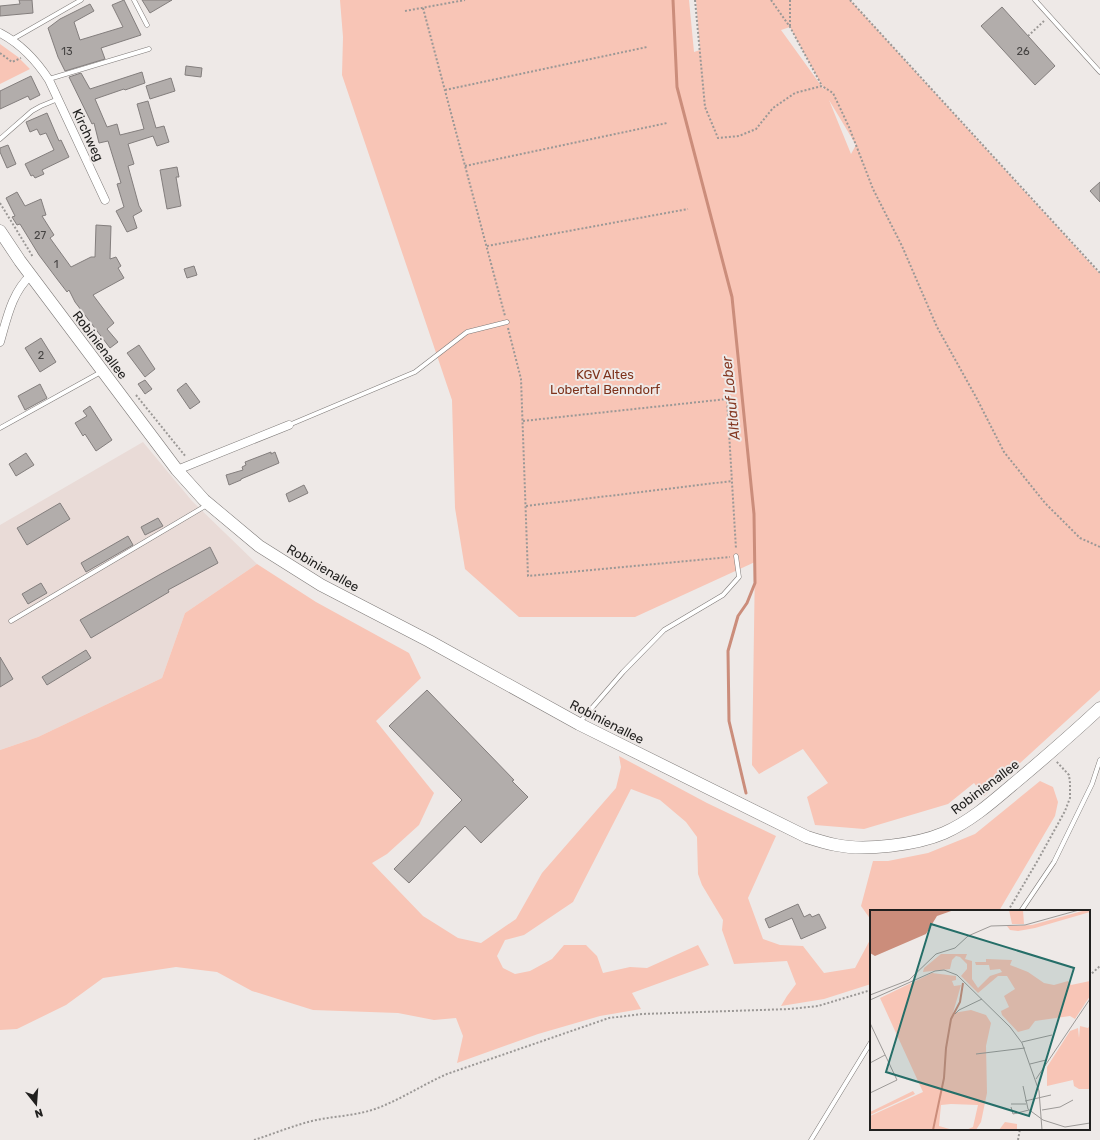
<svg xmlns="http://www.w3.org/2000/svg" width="1100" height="1140" viewBox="0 0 1100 1140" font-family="Rubik,sans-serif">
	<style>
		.built { fill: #e9dbd7 }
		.green { fill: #f8c5b6; fill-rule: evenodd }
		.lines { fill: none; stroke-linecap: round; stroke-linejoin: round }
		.stream { stroke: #cb8d7b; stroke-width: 3 }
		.building { fill: #b2adab; stroke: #837e7d }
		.lane-casing { stroke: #7e7a78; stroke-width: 5 }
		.street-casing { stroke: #7e7a78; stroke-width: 9 }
		.secondary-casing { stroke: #7e7a78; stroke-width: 13 }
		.path { stroke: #9b9896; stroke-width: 2; stroke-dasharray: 2 2; stroke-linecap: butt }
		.lane { stroke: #fff; stroke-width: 4 }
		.street { stroke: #fff; stroke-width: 8 }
		.secondary { stroke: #fff; stroke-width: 12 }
		.labels { text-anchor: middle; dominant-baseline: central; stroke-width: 4; stroke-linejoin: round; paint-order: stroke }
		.number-label { font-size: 11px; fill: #454342 }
		.street-label { font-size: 13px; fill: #21201f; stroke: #eee9e7 }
		.park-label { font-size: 13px; fill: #7e331c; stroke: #eee9e7 }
		.water-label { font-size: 14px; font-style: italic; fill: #843822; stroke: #eee9e7 }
		.inset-river { fill: none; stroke: #cb8d7b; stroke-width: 2 }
		.inset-road { fill: none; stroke: #9c9997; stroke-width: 1 }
		.view { fill: #256e68; fill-opacity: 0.15; stroke: #256e68; stroke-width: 2 }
		.inset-edge { fill: none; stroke: #21201f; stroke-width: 2 }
	</style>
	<rect width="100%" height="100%" fill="#eee9e7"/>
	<!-- built -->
	<path class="built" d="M143,442l49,59 65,63 -72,49 -23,65 -124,59 -38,13v-225z"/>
	<!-- green -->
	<path class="green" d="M340,0h349l5,52 6,-2 -4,-50h154l250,274v416l-116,106 -10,-13 -26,21 -84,25 -49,-4 -8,-28 21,-14 -25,-34 -44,25 -7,-9 3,-203 -120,55h-116l-54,-48 -10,-61 -3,-108 -110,-325 1,-38zM790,27l35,64 -44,-61zM829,100l27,45 -5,9z
		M0,44l18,13 12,12 -30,15z
		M257,564l59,38 93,51 12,25 -45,43 58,72 -15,32 -32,29 -15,9 51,53 35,22 23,5 35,-24 26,-46 74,-85 5,-21 -2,-11 88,47 69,33 -28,62 15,41 17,6 23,1 21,27 31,-5 16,-30v46l-47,15 -43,7 6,-10 9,-12 -9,-23 -53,3 -12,-34 1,-10 -21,-35 -4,-11 -1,-37 -11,-15 -26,-22 -29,-11 -58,113 -49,33 -19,5 -8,16 6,12 12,6 15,-3 22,-12 12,-14h22l11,11 6,17 27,-6 17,1 51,-23 11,20 -77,28 9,16 -41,7 -62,18 -81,29 6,-27 -7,-18 -22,2 -36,-7 -85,-3 -61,-19 -35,-19 -41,-5 -73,11 -37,27 -49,24 -17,1v-280l38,-13 124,-59 23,-65z
		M1040,781l13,6 5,15 -3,14 -56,95h-128v9l-10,-14 12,-45h15l40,-8 47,-19z"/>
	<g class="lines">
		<!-- stream -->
		<path class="stream" d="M673,0l4,87 55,210 22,217 1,69 -8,20 -9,13 -10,35 1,70 17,72"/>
	</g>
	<!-- building -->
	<path class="building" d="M19,0h13l1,13 -33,3v-10l20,-2z
		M124,0l17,35 -40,13 4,11 -40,12 -7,-14 -10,-29 12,-9 30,-15 4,7 -20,11 6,18 43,-13 -11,-22z
		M142,0h30l-22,13z
		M1002,7l53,59 -20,19 -54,-59z
		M186,66l16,2 -1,9 -16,-2z
		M142,72l3,11 -20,7 -1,-1 -29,10 12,28 10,-3 3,11 24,-6 -7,-25 11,-3 8,27 8,-2 5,16 -12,4 -4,-10 -25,8 6,20 -6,2 11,40 3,5 -9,5 4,12 -10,4 -11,-21 8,-4 -7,-23 4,-1 -13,-42 -9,2 -5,-20 -2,1 -23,-47 12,-4 9,16z
		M31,76l9,19 -10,5 -2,-4 -28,13v-18z
		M171,78l4,13 -25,8 -4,-13z
		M47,113l12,28 2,-1 8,17 -27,13 2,4 -9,4 -2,-3 -2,1 -6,-12 29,-14 -8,-17 -6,2 -3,-6 -7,3 -4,-10z
		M8,145l8,19 -9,4 -7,-16v-4z
		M177,167l2,10h-3l5,29 -14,3 -7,-39z
		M1100,182v20l-10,-11z
		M17,192l8,14 16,-7 5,16 -4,1 12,19 -4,3 21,29 20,-10h4l1,-32 15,1 -1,33 6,-2 5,9 -3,2 6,10 -31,17 21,28 -7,6 11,13 -8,6 -35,-46 -6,-12 -2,2 -10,-13 -18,-24 -19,-31 -3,1 -5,-8 3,-1 -9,-18z
		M194,266l3,9 -10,3 -3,-9z
		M41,338l15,24 -16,10 -15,-24z
		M139,345l16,24 -10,8 -18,-24z
		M145,380l7,9 -7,5 -7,-10z
		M186,383l14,19 -10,7 -13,-19z
		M40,384l7,14 -22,12 -7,-14z
		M90,406l22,34 -16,11 -11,-17 -2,2 -8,-13 12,-7 -4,-5z
		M271,452v2l4,-2 4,11 -38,16v1l-12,5 -3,-10 17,-5 -1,-3 4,-2 -1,-3z
		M26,453l8,12 -18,11 -7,-12z
		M304,485l4,8 -19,9 -3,-8z
		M60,503l10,16 -43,26 -10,-17z
		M158,518l5,8 -18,9 -4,-8z
		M128,536l5,9 -47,27 -5,-9z
		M210,547l8,16 -50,27 1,2 -78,46 -11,-18 79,-45z
		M41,583l6,10 -19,11 -6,-10z
		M86,650l5,8 -44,27 -5,-8z
		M0,657l13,22 -13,8z
		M427,690l87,90 -2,1 16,16 -47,46 -16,-17 -56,57 -15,-14 68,-69 -73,-74z
		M798,904l6,13 6,-3 2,3 7,-3 7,14 -25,11 -9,-21 -23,10 -4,-9z"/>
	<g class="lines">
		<!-- lane casing -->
		<g class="lane-casing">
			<path id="lane" d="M134,0l13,25
				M1035,0l65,72
				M13,39l68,-39
				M49,79l100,-30
				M0,139l32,-28 9,-5 17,-7
				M289,425l126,-53 52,-40 40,-10
				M0,428l101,-56
				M11,621l196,-116
				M579,723l44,-51 41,-42 59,-35 16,-18 -3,-21
				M1021,911l33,-49 38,-78 8,-24
				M811,1140l60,-98"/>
		</g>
		<!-- street casing -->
		<g class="street-casing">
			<path id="street" d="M0,33c21,11 36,27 49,47l56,120
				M0,342c7,-24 12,-50 31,-67
				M177,470l112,-45"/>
		</g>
		<!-- secondary casing -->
		<g class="secondary-casing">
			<path id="secondary" d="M0,231l20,30 157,209 27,30 55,46 62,39 108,56 150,83 228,113c9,3 19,6 29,8 29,6 80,0 108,-12 25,-11 46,-29 67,-47 30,-25 60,-51 89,-78"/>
		</g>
		<!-- path -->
		<path class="path" d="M695,0l10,107 13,31 21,-2 17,-7 17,-21 22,-15 27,-7 11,7 16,34 24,62 29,57 35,81 39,70 28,55 41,51 35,35 20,9
			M771,0l19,27 32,59
			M790,0v26
			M850,0l250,273
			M423,8l82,308
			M405,11l60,-11
			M1028,36l16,-15
			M0,53l12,9 9,-4
			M445,90l202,-43
			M465,166l202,-43
			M0,203l33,54
			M487,246l201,-37
			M508,328l13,51 7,197 202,-19
			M136,395l50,62
			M523,421l204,-22 9,150
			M526,506l206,-25
			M1008,911l30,-51 27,-49 5,-13v-15l-1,-8 -13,-14
			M1089,976l11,-10
			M254,1140c19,-6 38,-14 58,-19 21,-5 43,-5 63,-12 25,-9 47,-24 72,-35l162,-56 33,-4 148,-5 28,-3 53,-16
			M1018,1140l2,-11"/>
		<!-- lane -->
		<use href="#lane" class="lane"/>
		<!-- street -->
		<use href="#street" class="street"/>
		<!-- secondary -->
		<use href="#secondary" class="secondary"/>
	</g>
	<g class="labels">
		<!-- number labels -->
		<g class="number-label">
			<text x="67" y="51">13</text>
			<text x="1023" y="51">26</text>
			<text x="40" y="235">27</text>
			<text x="56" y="264">1</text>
			<text x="41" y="355">2</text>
		</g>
		<!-- street labels -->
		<g class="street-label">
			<text transform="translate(88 135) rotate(65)">Kirchweg</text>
			<text transform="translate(100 345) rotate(53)">Robinienallee</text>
			<text transform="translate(323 568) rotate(30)">Robinienallee</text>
			<text transform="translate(607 722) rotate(27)">Robinienallee</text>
			<text transform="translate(985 787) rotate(-37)">Robinienallee</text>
		</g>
		<!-- park labels -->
		<g class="park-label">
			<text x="605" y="374">KGV Altes<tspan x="605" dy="15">Lobertal Benndorf</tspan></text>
		</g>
		<!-- water labels -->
		<g class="water-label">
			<text transform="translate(731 398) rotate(-96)">Altlauf Lober</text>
		</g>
	</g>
	<!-- overview -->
	<g transform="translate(870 910)">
		<rect width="220" height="220" fill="#eee9e7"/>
		<path d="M139,0h14l1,14h-12zM216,0h4v2l-55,16 -17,3 -8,-1 -3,-4 25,-1zM71,44h26l-2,5 7,2v18l6,9 12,-12 12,-4 -2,-3 -10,1 -1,-5h-13l-1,-3h11v-3l26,1 -2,5 18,7 16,11 10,2 14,-4 3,4 19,-4v15l-15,23 -5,-3 -35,5 -6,8 -11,3 -16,-17 -1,-4 8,-4 -5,-11 11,-7 -8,-13h-9l-20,17 -17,-17 6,-7v-5l-7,-7 -4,-1 -4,4 -2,9 -27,3 1,-4zM62,63l24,3v4l-4,1 2,5 7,-1 -8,28 18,-3 15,5 5,8 -5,23 1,47 -6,29 -5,8h-10l7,-3 5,-22 -27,-1 -10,1 -2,21 14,4h-83v-14l53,-24 -43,-94zM220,115v64h-11l-5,-3 -1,-6 -26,6v-19l23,-36 8,-3 1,10 1,-12 8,2zM43,181l2,3 -45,21v-3zM135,212l12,2v6h-18z" fill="#f8c5b6"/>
		<path d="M0,0h84l-17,6 -11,18 -51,22 -5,-3z" fill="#cb8d7b"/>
		<path class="inset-river" d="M63,220l11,-52 2,-30 5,-29 9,-17 3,-19"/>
		<path class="inset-road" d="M0,85l39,-15 27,-26 19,-6 13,-12 23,-10 34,-1 54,-15M0,90l65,-29 9,-1 13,5 53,52 12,16 17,48 3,39M85,104l4,-4 23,-11M0,113l27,57 -27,13M152,132l30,-7M106,144l49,-6M0,153l15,-8M160,154l16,-4M166,169l54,-80M153,176l5,23 15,11 22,7 25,-4M155,191l26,-6M141,194h15M141,197l2,7 16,-4M172,200l18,-3 13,-7"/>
		<path class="view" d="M61,14l143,44 -45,148 -143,-44z"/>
		<rect width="220" height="220" class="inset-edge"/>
	</g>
	<!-- north arrow -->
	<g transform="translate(36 1104) rotate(163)" stroke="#eee9e7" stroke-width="3" paint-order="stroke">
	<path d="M0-3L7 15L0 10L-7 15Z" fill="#21201f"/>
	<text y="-6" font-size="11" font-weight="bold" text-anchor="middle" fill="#21201f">N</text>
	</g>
</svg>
